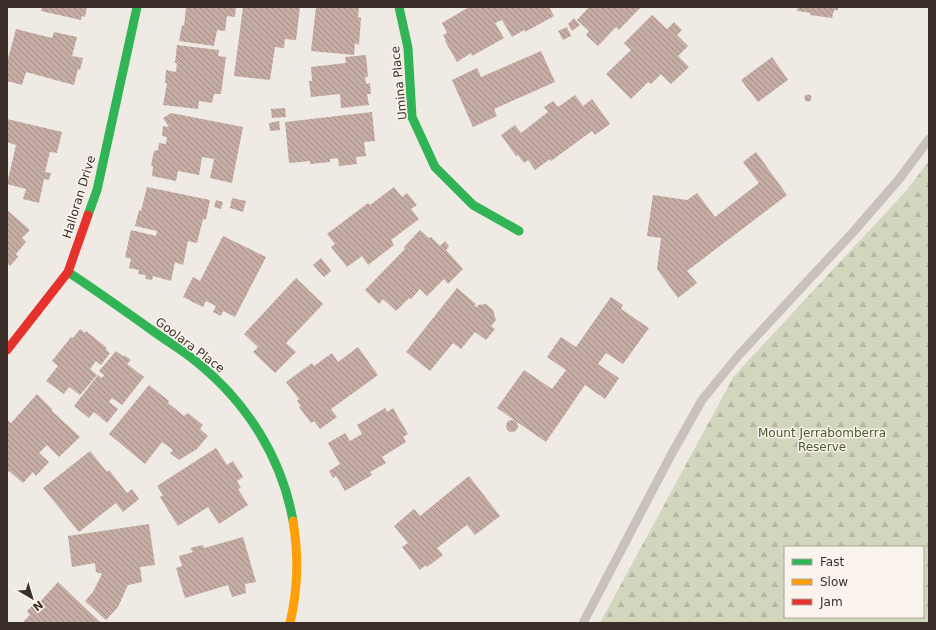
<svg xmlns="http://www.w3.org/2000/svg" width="936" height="630" viewBox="0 0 936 630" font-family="'DejaVu Sans',sans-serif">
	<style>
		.forest { fill: url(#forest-firs); fill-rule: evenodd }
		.building { fill: url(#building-back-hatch) }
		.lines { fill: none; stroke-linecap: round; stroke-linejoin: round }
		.lane { stroke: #c9c2bc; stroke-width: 9 }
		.fast { stroke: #30b455; stroke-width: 9 }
		.slow { stroke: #ff9f0a; stroke-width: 9 }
		.jam { stroke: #e5322d; stroke-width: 9 }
		.labels { text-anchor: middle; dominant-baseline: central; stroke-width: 3; stroke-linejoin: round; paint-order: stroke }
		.street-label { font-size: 12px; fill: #3b2e29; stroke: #fbf4ec }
		.park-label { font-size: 12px; fill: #4b5b2b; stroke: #fbf4ec }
	</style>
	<defs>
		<pattern id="forest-firs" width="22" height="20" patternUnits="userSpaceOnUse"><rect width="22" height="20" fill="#d2d6bd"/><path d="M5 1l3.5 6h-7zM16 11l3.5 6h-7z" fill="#b5b8a2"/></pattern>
		<pattern id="building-back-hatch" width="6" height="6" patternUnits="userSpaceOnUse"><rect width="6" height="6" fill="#c5aca4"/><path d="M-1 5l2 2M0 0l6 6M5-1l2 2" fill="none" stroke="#a18c86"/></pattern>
	</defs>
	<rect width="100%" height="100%" fill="#f0eae4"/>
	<!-- forest -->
	<path class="forest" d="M929,161v462h-329l134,-247 172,-185zM785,547h138v70h-138z"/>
	<!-- building -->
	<path class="building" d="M42,7h45l-2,10 -3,-1 -1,4 -40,-9z
		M186,7h50l-1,10 -8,-1 -2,15 -8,-1 -3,16 -35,-5 3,-16 2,1z
		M243,7h57l-4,33 -11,-1 -1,9 -9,-1 -5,33 -36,-4z
		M316,7h43l-1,10 3,1 -2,27 -4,-2 -1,12 -43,-4z
		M469,7h80l5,9 -29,16 -1,-2 -12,7 -10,-17 -7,3 9,15 -32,18 -1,-3 -14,9 -12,-21 1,-1 -3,-5 4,-2 -5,-10z
		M589,7h52l-22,23 -3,-3 -18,19 -12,-11 3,-4 -12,-11z
		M798,7h40v3h-4l-2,8 -22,-3 1,-2 -14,-2z
		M652,15l15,14 7,-7 8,8 -5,5 11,11 -10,10 11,11 -18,17 -10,-10 -10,10 -3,-2 -17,17 -25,-25 25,-24 -7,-7z
		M574,18l6,7 -8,6 -4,-7z
		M567,27l4,9 -8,4 -5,-9z
		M16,29l36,9 2,-6 23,5 -5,19 11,2 -3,12 -2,-1 -4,16 -48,-13 -4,13 -15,-4v-18z
		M177,45l42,5 -1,6 8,1 -5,37h-7l-2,9 -13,-2 -1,8 -35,-4 4,-22h-2l1,-13 10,2 1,-9h-2z
		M541,51l14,31 -61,27 3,7 -24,11 -21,-47 25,-12 4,9z
		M366,55l2,22h-3l1,7 4,-1 1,11h-4l2,11 -28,3 -1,-14 -29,3 -2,-16h3l-1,-14 35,-4 -1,-6z
		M772,57l16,23 -30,22 -17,-22z
		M804.5 98a3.5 3.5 0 1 1 7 0a3.5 3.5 0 1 1-7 0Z
		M575,95l8,11 9,-7 18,25 -15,11 -3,-4 -41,30 -1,-2 -15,11 -7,-10 -4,3 -6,-8 -2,1 -15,-21 14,-10 6,8 27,-21 -4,-5 9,-6 5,6z
		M285,108l1,9 -14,1 -1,-9z
		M372,112l3,29 -11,1 2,14 -10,1 1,7 -18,2 -1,-8 -8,1v3l-20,2v-3l-21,2 -4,-41z
		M171,113l72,14 -11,56 -22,-5 4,-19 -12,-2 -3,18 -21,-4 -2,10 -24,-5 1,-10h-2l3,-15 4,-1 1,-7 7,1 1,-7 -5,-1 1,-10 6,1 -6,-9z
		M7,119l55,13 -5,21 -7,-1 -5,20 6,1 -2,7 -5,-1 -5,24 -16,-4 3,-10 -19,-5 9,-39 -9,-3z
		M279,121l1,9 -10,1 -1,-8z
		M756,152l31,43 -100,76 10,12 -19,15 -21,-29 4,-31 -14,-2 6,-41 34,5 10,-7 18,24 44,-34 -16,-21z
		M147,187l63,13 -4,20 -3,-1 -6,24 -9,-2 -5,24 -8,-3 -4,19 -18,-5 -1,4 -6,-1 -1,-4 -7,-1 1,-4 -10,-2 2,-9 -6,-2 6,-27 25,6 1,-5 -22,-5 4,-16 2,1z
		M394,187l8,10 5,-4 10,12 -6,4 8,10 -28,21 3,5 -26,20 -6,-9 -15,11 -16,-20 4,-3 -8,-10 41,-31 2,2z
		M232,198l14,3 -3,11 -13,-4z
		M216,200l7,2 -2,7 -7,-2z
		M7,210l23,20 -8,8 4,4 -10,12 2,3 -8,9 -2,-2 -1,1z
		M420,230l9,8 2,-1 9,9 5,-5 4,5 -3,4 17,19 -15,15 -4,-5 -17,17 -7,-7 -9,10 -2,-1 -13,13 -13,-12 -4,5 -14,-14 40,-41 -1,-2z
		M223,236l43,21 -31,60 -12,-6 -2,5 -8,-4 3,-6 -10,-5 -3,6 -20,-10 10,-20 7,4z
		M321,258l10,13 -7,6 -11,-12z
		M296,278l27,26 -37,39 10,9 -21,21 -22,-21 5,-5 -14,-13z
		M457,288l19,16 -2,2 3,1 1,-2 8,-1 7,6 3,10 -5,6 4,3 -9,11 -11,-8 -14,17 -8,-6 -23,28 -24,-19z
		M611,297l12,8 -2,4 28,19 -26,36 -17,-11 -8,11 21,14 -14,21 -20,-14 -39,57 -49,-34 27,-38 28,19 14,-19 -19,-13 14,-20 15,10z
		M80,329l5,4 1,-2 21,17 -1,2 4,3 -9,12 -5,-4 -6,8 7,6 -17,20 -11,-8 -5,7 -18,-13 12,-15 -6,-5 19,-24 2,1z
		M358,347l20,28 -47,34 6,8 -17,12 -6,-8 -3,2 -12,-16 2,-1 -4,-5 2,-2 -13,-17 26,-19 2,3 18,-13 6,9z
		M116,351l8,6v-2l7,5 -4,4 17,13 -22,28 -10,-7 -3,4 9,7 -11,14 -13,-11 -5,6 -15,-12 24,-31 4,3 2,-3 -5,-4z
		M149,385l20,16 -1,2 16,13 4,-3 15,12 -3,4 8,7 -11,13 -18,11 -9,-7 3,-3 -11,-8 -17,22 -36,-30z
		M37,394l15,15v2l28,26 -21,20 -12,-12 -8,8 10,9 -13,14 -3,-4 -10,11 -14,-12 -2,2v-51l1,-1 3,2z
		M385,408l2,4 6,-4 15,26 -5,3 3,5 -24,15 4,6 -16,9 2,3 -27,16 -9,-15 -3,2 -4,-7 11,-7 -12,-21 17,-10 5,8 12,-7 -5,-9z
		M506 426a6 6 0 1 1 12 0a6 6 0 1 1-12 0Z
		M216,448l11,17 6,-4 10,16 -6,4 4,7 -3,1 10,16 -29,19 -11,-17 -30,19 -18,-29 3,-2 -6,-9z
		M90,451l17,21 2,-2 18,23 5,-4 7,10 -16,13 -7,-9 -37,29 -36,-44z
		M469,476l31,40 -25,19 -8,-10 -30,23 6,7 -16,12 -1,-2 -6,5 -18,-23 6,-4 -14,-17 20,-17 6,7z
		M149,524l6,41 -15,2 2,15 -14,3 -10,22 -12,13 -21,-19 8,-9 9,-18 -6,-2 -1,-9 -23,4 -4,-31z
		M243,537l13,45 -11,2 1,9 -14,4 -4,-12 -43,13 -9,-30 6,-2 -3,-10 14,-4 -3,-4 13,-3 1,3z
		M58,582l43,41h-79l8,-8 -3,-4 9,-9 3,1z"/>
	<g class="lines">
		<!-- lane -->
		<path class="lane" d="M583,623l88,-168 31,-55 36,-44 117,-126 45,-52 29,-39"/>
		<!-- fast -->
		<path class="fast" d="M399,7l9,41 4,69 23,50 38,38 46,26
			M88,215l9,-25 40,-183
			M68,272c29,19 57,39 85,59 15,11 31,20 45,32 49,40 84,95 95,158"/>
		<!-- slow -->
		<path class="slow" d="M290,623c8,-34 9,-67 3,-102"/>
		<!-- jam -->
		<path class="jam" d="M7,350l61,-78 20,-57"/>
	</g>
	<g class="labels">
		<!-- street labels -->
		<g class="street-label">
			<text transform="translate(399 83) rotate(-96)">Umina Place</text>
			<text transform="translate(79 197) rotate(-73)">Halloran Drive</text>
			<text transform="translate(190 345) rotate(37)">Goolara Place</text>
		</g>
		<!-- park labels -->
		<g class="park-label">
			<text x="822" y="433">Mount Jerrabomberra<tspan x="822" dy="14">Reserve</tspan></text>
		</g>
	</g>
	<!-- border -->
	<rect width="936" height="630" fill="none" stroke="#3b2e29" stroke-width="16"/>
	<!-- legend -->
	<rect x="784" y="546" width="140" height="72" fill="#fbf4ec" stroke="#aea59e"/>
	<rect x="792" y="559" width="20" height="6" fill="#30b455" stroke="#aea59e"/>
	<text x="820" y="566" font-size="12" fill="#3b2e29">Fast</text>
	<rect x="792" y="579" width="20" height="6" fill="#ff9f0a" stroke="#aea59e"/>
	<text x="820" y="586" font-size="12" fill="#3b2e29">Slow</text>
	<rect x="792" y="599" width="20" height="6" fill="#e5322d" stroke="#aea59e"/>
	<text x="820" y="606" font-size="12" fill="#3b2e29">Jam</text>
	<!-- north arrow -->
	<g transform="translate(32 598) rotate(142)" stroke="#fbf4ec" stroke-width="3" paint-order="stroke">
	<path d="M0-3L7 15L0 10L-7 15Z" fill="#3b2e29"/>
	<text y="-6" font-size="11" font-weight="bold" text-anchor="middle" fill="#3b2e29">N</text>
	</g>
</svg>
